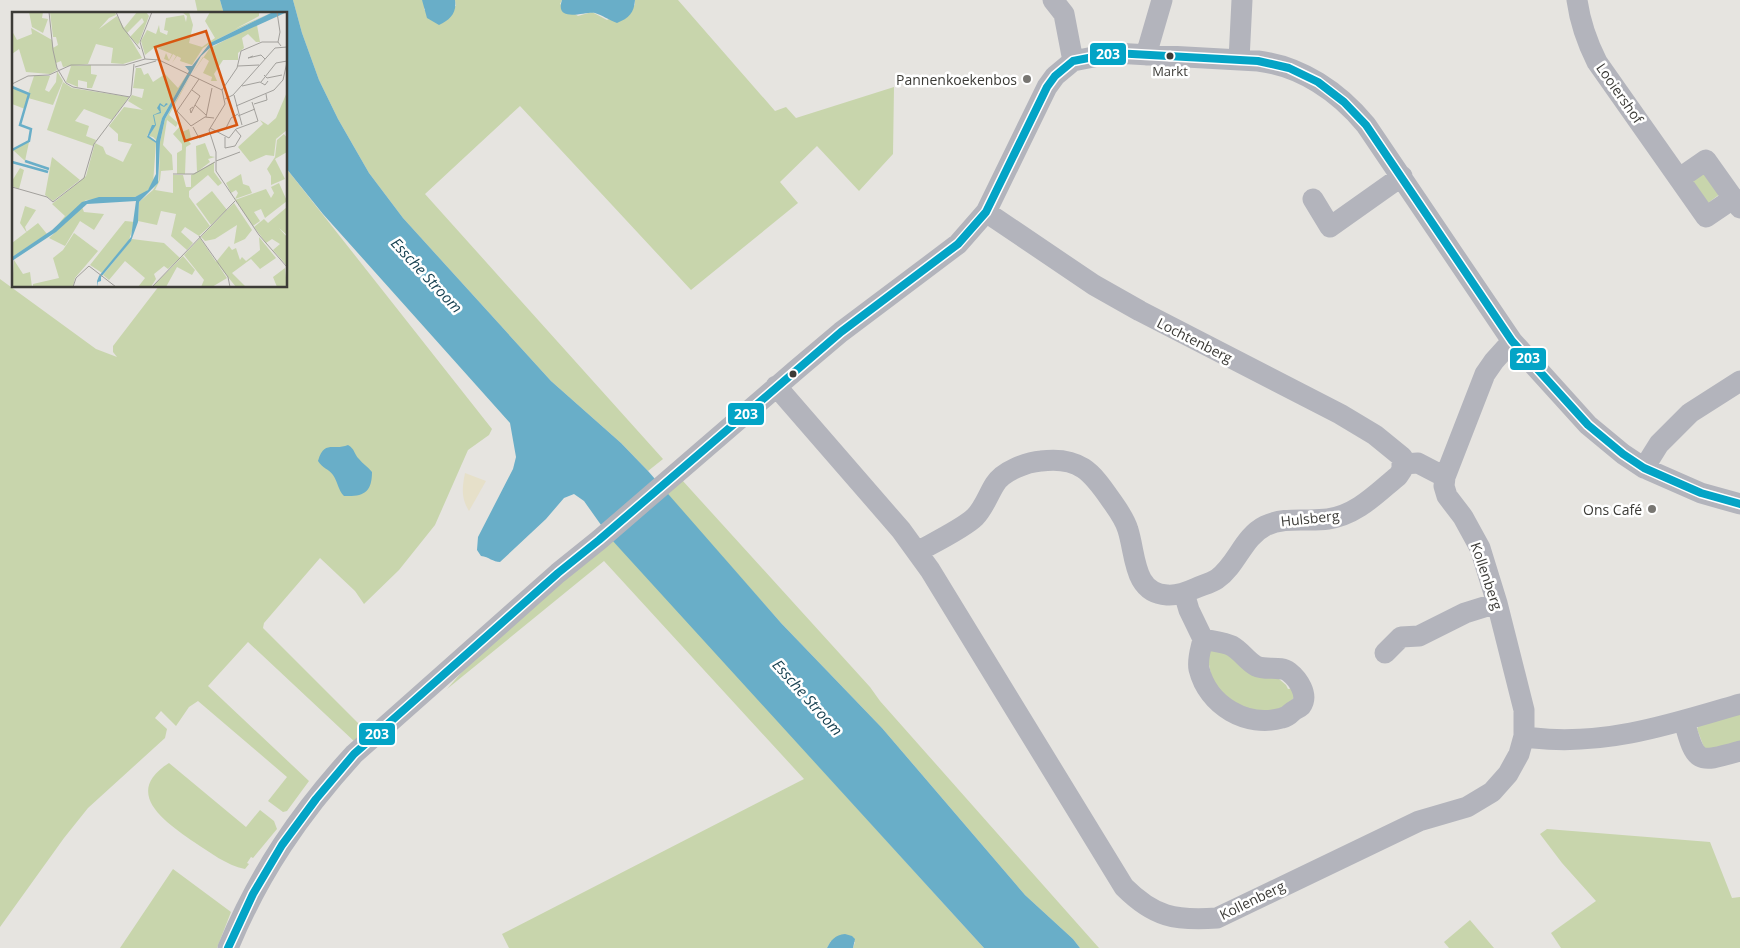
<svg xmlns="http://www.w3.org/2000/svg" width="1740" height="948" viewBox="0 0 1740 948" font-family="'Open Sans',sans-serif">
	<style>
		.green { fill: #c8d5ac }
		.sand { fill: #e6e0c9 }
		.water { fill: #69aec8 }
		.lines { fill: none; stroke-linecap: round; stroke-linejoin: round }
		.minor { stroke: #b3b4bc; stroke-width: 21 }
		.bus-1-casing { stroke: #fff; stroke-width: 11 }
		.bus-1 { stroke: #03a4c6; stroke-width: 8 }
		.bus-dot { fill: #3c3b37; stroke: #fff; stroke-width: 2 }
		.poi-dot { fill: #787672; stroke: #fff; stroke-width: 2 }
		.labels { text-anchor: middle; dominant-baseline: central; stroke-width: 5; stroke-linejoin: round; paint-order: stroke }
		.bus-label { font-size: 13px; fill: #3c3b37; stroke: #fff }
		.poi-label { font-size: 14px; fill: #3c3b37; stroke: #fff; text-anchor: end }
		.street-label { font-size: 14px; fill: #3c3b37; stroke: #fff }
		.water-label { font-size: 15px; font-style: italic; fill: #184252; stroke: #fff }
		.inset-river { fill: none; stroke: #69aec8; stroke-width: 2.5 }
		.inset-road { fill: none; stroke: #a2a09c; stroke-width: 1 }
		.view { fill: #d75610; fill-opacity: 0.15; stroke: #d75610; stroke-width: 2.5 }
		.inset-edge { fill: none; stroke: #3c3b37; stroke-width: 2.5 }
		.line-badge { stroke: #fff; stroke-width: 2 }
		.badge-label { font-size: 14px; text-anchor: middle; font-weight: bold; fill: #fff }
	</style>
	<rect width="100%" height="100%" fill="#e6e4e0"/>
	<!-- green -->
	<path class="green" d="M195,0h25l4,14h-26z
		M293,0h129l3,4 -1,6 32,-4 -1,-6h107l-2,4 18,12 14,-4 15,8 28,-15v-5h43l97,111 11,-4 10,11 98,-31 -1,67 -34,37 -42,-45 -37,36 18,21 -107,87 -171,-184 -95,88 238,265 -15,12 -27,-28 -70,-62 -148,-163 -34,-45 -31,-54 -19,-39 -17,-47z
		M286,168l206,261 -3,6 -21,15 -33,75 -36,45 -35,34 -9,-13 -35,-33 -56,65 -1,5 104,104 -11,11 -108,-101 -40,44 101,95 -22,30 -4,1 -15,-11 19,-24 -89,-76 -9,6 -13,19 -15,-15 -6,7 12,11 -2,9 -77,70 -24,30 -64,89v-648l96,70 21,8 -4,-5v-6l46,-60h127z
		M1704,172l16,22 -12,9 -16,-23z
		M682,480l188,207 10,14 219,247h-19l-7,-9 -48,-44 -143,-167 -101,-105 -114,-129z
		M611,539l17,17 356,392h-131l2,-6 -24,-1 -4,7h-318l-7,-14 302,-155 -200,-218 -157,128 29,-33z
		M1216,648l63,31 7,6 2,4 7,-1 2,4 -11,18h-45l-28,-26 -6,-29 2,-3z
		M1740,710v34l-35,6 -8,-21 2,-4z
		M169,763l77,64 14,-17 14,11 3,8 -24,29 -2,-1 -4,6 2,1 -4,5c-19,-4 -34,-16 -51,-27 -29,-20 -72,-49 -25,-79z
		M1547,829l163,13 22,56 8,-1v51h-179l-10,-15 45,-32 -34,-38 -22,-29z
		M173,869l58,43 -14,36h-97z
		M1470,920l24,28h-45l-5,-6z"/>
	<!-- sand -->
	<path class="sand" d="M465,473l21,8 -17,30c-8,-13 -7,-23 -4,-38z"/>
	<!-- water -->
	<path class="water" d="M220,0h73l9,33 17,47 19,39 31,54 34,45 148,163 70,62 27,28 133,152 101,105 143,167 48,44 7,9h-96l-373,-409 -27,-38 -10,-7 -10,4 -18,21 -46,43c-7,0 -11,-5 -19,-6l-4,-6 1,-13 35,-68 3,-12 -6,-34 -187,-209 -37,-46v-154h-62z
		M422,0h33c2,13 -5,20 -16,25l-12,-7z
		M562,0h73c-1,13 -6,18 -18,23 -8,-3 -15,-8 -22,-10 -9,-2 -41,11 -33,-13z
		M348,445c7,4 6,9 11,14 4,5 9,8 13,13 0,20 -8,25 -28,24 -6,-6 -6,-14 -11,-21 -4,-6 -11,-7 -15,-14 6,-22 16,-10 30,-16z
		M845,934l7,2 3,3 -2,9h-26c4,-8 8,-13 18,-14z"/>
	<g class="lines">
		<!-- minor -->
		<path class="minor" d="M1053,0l11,14 9,47
			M1577,0c3,22 10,42 20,62l109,155 28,-19
			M1146,55l16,-55
			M1239,60l3,-60
			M1680,178l26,-18 34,48
			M1313,199l17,28 72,-51
			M776,386l125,144 29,40 194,317c30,30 51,34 93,31l202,-97 48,-14 25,-15 16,-18 11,-20 5,-18v-26l-27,-107 -17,-55 -17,-31 -16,-21 -3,-10 1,-9 40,-103 9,-13 18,-20
			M1403,464l15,-1 27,14
			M1644,468l15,-24 31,-31 50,-32
			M917,552c16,-9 47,-24 58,-35 9,-9 13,-22 20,-33 8,-13 32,-22 46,-23 38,-5 51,11 70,39 7,10 14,19 17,30 8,25 5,63 39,65 10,1 20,-3 29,-7 7,-3 15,-5 21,-9 20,-14 26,-42 48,-53 20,-10 42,-4 63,-7 29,-4 49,-26 70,-43l4,-6v-13l-27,-22 -35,-21 -200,-103 -46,-26 -108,-73
			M1184,593l5,17 14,29c9,2 21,3 29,7 9,5 15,15 24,20 10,5 24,-1 33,6 9,7 20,23 12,34 -2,2 -7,4 -9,6 -3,3 -6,5 -10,6 -35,10 -74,-12 -83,-49 -2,-10 2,-20 4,-30
			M1385,653l16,-16 18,-1 46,-23 32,-10
			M1684,721c12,44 14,42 56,30
			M1534,738c72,8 138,-14 206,-34
			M228,948c31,-75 72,-135 126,-194l204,-181 41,-33 197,-170 45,-38 117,-88 28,-32 61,-125 8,-11 18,-15 41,-8 144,8c43,5 81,31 108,64l146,216 76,84 35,29 21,14 57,25 39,11"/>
		<!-- bus-1 casing -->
		<g class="bus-1-casing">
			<path id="bus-1" d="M228,948l25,-54 29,-49 34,-46 38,-45 204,-181 41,-33 242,-208 117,-88 28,-32 61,-125 8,-11 18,-15 41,-8 144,8 31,7 29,14 26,20 22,23 146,216 76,84 35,29 21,14 57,25 39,11"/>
		</g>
		<!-- bus-1 -->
		<use href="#bus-1" class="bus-1"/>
	</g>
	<!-- markers -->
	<g class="bus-dot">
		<circle cx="1170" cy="56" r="4.5"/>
		<circle cx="793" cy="374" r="4.5"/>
	</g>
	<g class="poi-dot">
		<circle cx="1027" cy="79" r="5"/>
		<circle cx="1652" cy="509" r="5"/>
	</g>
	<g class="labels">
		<!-- bus labels -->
		<g class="bus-label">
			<text x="1170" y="71">Markt</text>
		</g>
		<!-- poi labels -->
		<g class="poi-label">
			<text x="1017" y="79">Pannenkoekenbos</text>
			<text x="1642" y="509">Ons Café</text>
		</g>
		<!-- street labels -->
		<g class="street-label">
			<text transform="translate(1620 93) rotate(55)">Looiershof</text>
			<text transform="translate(1195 340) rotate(27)">Lochtenberg</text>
			<text transform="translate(1310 518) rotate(-6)">Hulsberg</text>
			<text transform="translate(1487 576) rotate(71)">Kollenberg</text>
			<text transform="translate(1252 900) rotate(-26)">Kollenberg</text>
		</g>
		<!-- water labels -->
		<g class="water-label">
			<text transform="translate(427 275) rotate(47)">Essche Stroom</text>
			<text transform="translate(808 697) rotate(48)">Essche Stroom</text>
		</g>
	</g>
	<!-- overview -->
	<g transform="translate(12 12)">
		<rect width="275" height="275" fill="#e6e4e0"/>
		<path d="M17,0h14l-1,6 6,1 -5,14 -11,-6zM38,0h65l1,3 -7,3 -10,11 18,-13 25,42 -19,6 -12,-1 2,-15 -17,-4 -8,20 -25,3 -2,-6 -5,2 -3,-15 5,-3 -2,-8h-3zM125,0h9l3,4 -11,29 -8,-8 14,-15 -2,-4 -15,15 -3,-5zM170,0h7l4,13 -4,18 13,4 13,-9 -10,-17 5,-9h49v4l-24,13 38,-17 -57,28 -13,8 -11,17 -12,-4 1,-3 -4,-2 -5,7 4,-7 -3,-2 -4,7 -5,-2 2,-6 3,7 3,-6 -17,-7 -10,8 -4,-14 6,-11 9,4 3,-9 1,7 7,3 1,-4 -4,-1 2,-12 18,-3 2,7 1,-6zM264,2l-19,11 3,17h-4l-8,-8 -6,4 2,10 -6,5v7h-15l-9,14 3,7h-6l1,-4 -9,-4 6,-12 -6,-4 -11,17 18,-26zM19,16l21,12 5,30 -7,4 -24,-2 -7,-23 -7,5v-23l5,9 15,-6zM79,53v9l6,1 -5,13h-5v-6l-9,-2v7l-12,-5 5,-16zM124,56h5l3,7 4,-2 5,9 12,-8 13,14 10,-15 -26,45 -5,23 -4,-4 -4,-1 5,-9 -1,-2 -6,11 9,7 -3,41 -7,8 -11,5 -49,3 -30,27 9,-11 -13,-12 34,-28 9,-33 8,4 3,7 17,8 9,-18 -14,-3v-7l-9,-8 15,-19 19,3 -15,-9 4,-6 10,3 2,-9 -11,-1zM45,59l6,10 -10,24 -25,-7 -3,11 -13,-5v-17l16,7 6,-18h16l-5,14 4,2 7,-10zM179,63l-22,40 9,8 -2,4 -9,-7 -4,25 9,10 1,15 -12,1 -1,9 -5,10 18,3v-18h10l3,12h5v-12l23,-13v10l8,11 -4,3 -10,-11 -19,16v6l21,29 -11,10 -14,-9 -4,5 12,11 -6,7 -16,-14 5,-22 -15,-3 -4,14 -19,-4 1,-19 14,-12 6,-10 1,-38 5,-23zM51,70l9,6 57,9 -17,23 -28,-11 -9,12 14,5 -3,10 10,4 -3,6 -46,-16zM275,80v38l-11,9 -2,17 -8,-1 -16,7 -12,-15 25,-23 -3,-4 8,5 8,-7zM169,113l1,7 7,-3 2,9 -3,2 3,4 -5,3 -1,27h-8v-21l5,-3v-6l-9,-10zM272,122l3,4v14l-12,7 10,20 -14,6v-9l-4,-7 8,-12 2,-17zM16,129l1,1 -4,19 -12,-11zM193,131l5,13 5,1 -7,2 2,3 -13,10 -1,-26zM40,145l28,23 -27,21 -8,-6zM8,156l4,2 -5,19 -7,-3v-5zM229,162l2,10 6,2 3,7 -17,6 3,-6 -2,-3 -5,3 -5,-10zM267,171l8,18 -22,17 -4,-9 -7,3 6,9 -7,5 -18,-26 31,-11 5,9 3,-5 -3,-6zM200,179l15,19 -16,15 -15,-21zM222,191l18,27 -7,9 -11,5 3,-19 -22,14 -10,2 -4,-4zM13,194l11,4 -11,17 2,6 -7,-10zM70,195l2,5 20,2 -10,16 -14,-9 -15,25 -16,-8zM275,195v28l-8,-7 8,9v29l-14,-16 7,-6 -8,-5 -6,4 -12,-16 10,-8 4,4zM113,209l10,1 -6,18 -27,33 -12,-8zM26,211l9,11 -35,23v-14zM62,221l24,18 -23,27 -2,9h-40v-3l26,-6 -6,-20 10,-8zM247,225l17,21 -16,11 -9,-10 -19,14 14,14h-10l-20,-25 13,-16 3,4 4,-2 4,12 2,-3 4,4 14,-11zM188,226l27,40 -15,9h-11l3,-7 -20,-25zM120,227l32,4 16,15 -12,11 -4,-3 -10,8 2,5 -5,8h-13l7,-9 -20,-17 -16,19 -6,-5zM171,244l12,14 -3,5 -15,-8 -11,20h-14zM2,248l9,14 7,-2 2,15h-20zM273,256l2,19h-10l-4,-10z" fill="#c8d5ac"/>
		<path d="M261,0h14l-75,34 -11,10 -36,63 -5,23 -2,41 -19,19 -1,20 -7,19 -30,36v4l-3,1v5l-1,-6 2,-5 32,-39 5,-36 -49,3 -31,28 -44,29v-4l40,-27 30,-28 17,-5h36l13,-7 8,-16v-31l-9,-6 5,-12h3l-2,-10 7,-3 -3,-4 3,-5 4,3 2,-3 2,1 -4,3 -4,-2 1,8 -7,2 2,10 -7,11 7,5 6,-23 27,-47 -4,-5h7l18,-23z" fill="#69aec8"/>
		<path class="inset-river" d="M0,75l17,7 -9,31 11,4 -2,12 -17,9M13,149l24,8M0,150l36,10"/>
		<path class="inset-road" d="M37,0l4,38 4,18 9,15 7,4 57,10M104,0l7,16 17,21M265,0l3,20 -2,10M241,44l-5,2 13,-3 4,4M133,47l-5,-17 12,-30M226,54l21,-1M123,55l21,-6M252,63l3,3 15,-3M187,67l-22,32 14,15 14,-9 9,1M249,70l15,-19 11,-2M0,72l16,-8 21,-1 22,-10h54l20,-6 14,1 63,30M230,74l18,-4 5,3 3,-4M180,78l8,6 -5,9 11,10M210,78l3,14 -16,26 7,22v19l43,64 28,32M210,78l15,-22 4,-17 21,-9h16l3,4M222,83l8,30M213,87l8,-4 42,-47 12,-1M242,92l13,-4 -1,-6M224,94l38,-16 9,-10 4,-18M181,95l-3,2 1,4 4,-8M226,104l17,-7M194,105l6,-29M181,115l6,11 10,-4M198,116l19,10 7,-9 22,-8 -6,-19M214,116l5,-10 7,-4M213,125v11l10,-2 6,-10 -6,-7M204,149l24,-9M161,162h21l21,-12M0,175l35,10 6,5 31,-24 10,-34 37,-49 3,-31M187,224l29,41 2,10M61,275l3,-9 13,-12 27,21M140,275l83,-86"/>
		<path class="view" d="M194,19l31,94 -52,16 -30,-94z"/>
		<rect width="275" height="275" class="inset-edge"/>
	</g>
	<g class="line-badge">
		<rect x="1089" y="42" width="38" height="24" rx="5" fill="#03a4c6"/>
		<rect x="1509" y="347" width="38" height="24" rx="5" fill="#03a4c6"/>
		<rect x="727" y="402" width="38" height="24" rx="5" fill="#03a4c6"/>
		<rect x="358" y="722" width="38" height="24" rx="5" fill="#03a4c6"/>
	</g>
	<g class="badge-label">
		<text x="1108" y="59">203</text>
		<text x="1528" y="363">203</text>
		<text x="746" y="419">203</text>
		<text x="377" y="739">203</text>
	</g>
</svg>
